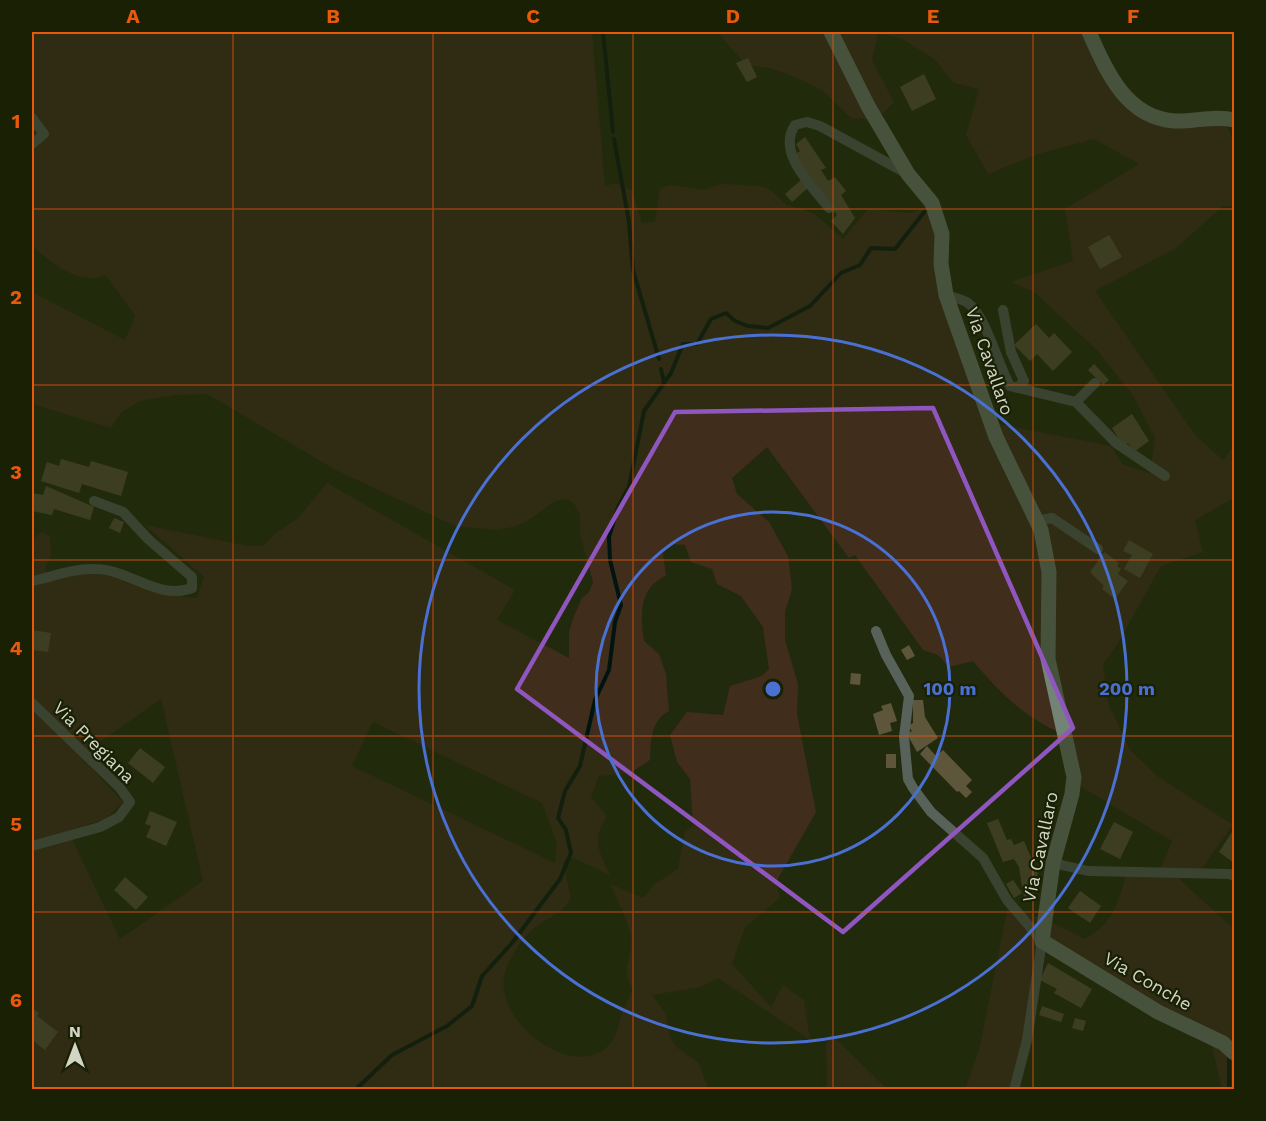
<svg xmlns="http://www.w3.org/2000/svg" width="1266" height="1121" viewBox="0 0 1266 1121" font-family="'Work Sans',sans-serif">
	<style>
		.green { fill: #402d1c; fill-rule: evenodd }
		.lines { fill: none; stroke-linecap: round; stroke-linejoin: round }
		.stream { stroke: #001511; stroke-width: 4 }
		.building { fill: #5e563b }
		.street { stroke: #58625a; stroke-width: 10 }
		.secondary { stroke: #738477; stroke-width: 15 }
		.marked { fill: none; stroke: #9056c0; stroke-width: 4.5; stroke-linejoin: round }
		.grid { fill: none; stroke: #e8590c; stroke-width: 1.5; stroke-opacity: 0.55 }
		.ring { fill: none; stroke: #4a70d3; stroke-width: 3 }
		.labels { text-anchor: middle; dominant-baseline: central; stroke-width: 4.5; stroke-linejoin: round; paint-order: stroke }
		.street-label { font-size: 18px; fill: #d1d6c5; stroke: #192004 }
		.centre { fill: #4a70d3; stroke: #192004; stroke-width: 3 }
		.ring-label { font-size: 18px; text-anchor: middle; font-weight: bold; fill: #4a70d3; stroke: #192004; stroke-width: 4.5; stroke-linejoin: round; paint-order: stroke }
		.neatline { fill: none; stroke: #e8590c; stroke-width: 2 }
		.grid-label { font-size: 20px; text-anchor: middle; font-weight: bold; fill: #e8590c }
	</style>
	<rect width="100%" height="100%" fill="#222a0d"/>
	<!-- green -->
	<path class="green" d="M32,32h560l13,154 10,-3 17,7 10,33 13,-1 5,-34 11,-3 33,5 17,-6 39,2 9,3 18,16 26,8 30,26 25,-30 43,4 24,-11 16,93 42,128 118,23 11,18 28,9 5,-35 -23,-44 -36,-45 -62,-57 -23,-10 62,-21 -8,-52 74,-45 -45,-25 -56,15 -50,20 -22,-39 13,-46 -25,-6 -20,-24 -33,-21 -23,-4 -6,26 22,42 -18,18 -25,-2 -27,-26 -22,-12 -32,-12 -24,-3 -29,-33h374c8,15 14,35 25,50 26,36 67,38 108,39l10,20v65h-11l-47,42 -81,43 101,145 27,24 11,-14v52l-39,22 8,32 -42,14 -44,79 -14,19 5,39 22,47 27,26 76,49 -31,43 -17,3 -5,9 54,49v97l-4,22 4,3v38h-12l-12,-51 -163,-99 -30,150h-52l14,-39 29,-143 37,12 40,20c26,-14 33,-34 40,-62l35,-7 12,-29 -94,-56 -15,-51c-38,-16 -63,-41 -90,-73l-24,6 -11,-12 -15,-5 -68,-95 -6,3 -82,-111 -35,31 5,16 32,28 19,34 4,33 -7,23v28l13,44 -1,30 19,98 -40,70 4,16 -35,29 -13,37 39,43 12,-22 21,15 6,40 -92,-62 -17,9 -49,8 14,19 4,22 6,11 23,16 9,26h-676v-549l10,-8 8,4 1,19 -6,13 5,13c14,-3 32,-8 46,-7 36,4 62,22 101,24l7,-21 -59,-52 103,21h15l14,-14 20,-13 30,-36 188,107 -18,30 72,38v-26l5,-16 8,-18 7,-6 4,-10 -13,-48v-19l-5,-10 -7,-6 -13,2 -29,21 -14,5 -15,3 -42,-4 -119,-56 -129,-76 -32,1 -35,6 -19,12 -10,15 -79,-24v-112l93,48 10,-24 -29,-41c-28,12 -54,-13 -74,-29zM672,544l13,1 6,17 21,7 5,15 24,12 22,31 6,42 -7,7 -32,10 -7,29 -36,-3 -17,23 7,27 13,17 3,46 -8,7 -7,37 -23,15 -12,14 -32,-14c5,15 19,39 20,54 2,22 -12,29 2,51 -3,8 -9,17 -11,25 -5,14 -4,22 -15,33 -37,35 -122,-32 -100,-80 7,-17 17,-32 33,-43 11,-7 25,-14 31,-26l-8,-36 6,-6 41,19c-11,-25 -19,-34 -3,-59l-16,-19 8,-21 31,-3 20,-13c1,-19 0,-39 19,-49l-3,-37 -7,-20 -15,-13c-4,-26 -5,-54 22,-65l-3,-23zM161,699l42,182 -83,58 -52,-108 37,-12 18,-17 -43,-46zM373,722l169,81 15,40 -2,20 -203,-97z
		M831,1034l53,52 7,3h-64l-1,-44z"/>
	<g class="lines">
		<!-- stream -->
		<path class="stream" d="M603,32l10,100
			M614,139l15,83 4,48 26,89
			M661,369l3,13
			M355,1090l37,-35 55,-29 25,-20 10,-30 30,-33 48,-64 11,-26 -5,-23 -8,-12 7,-27 15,-25 15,-66 14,-30 6,-48 6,-17 -11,-45 -1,-23 9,-30 11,-20 15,-76 27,-38 12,-29h14l14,-25 15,-6 9,8 13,5 20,2 42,-22 31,-33 19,-8 11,-17 24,1 30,-38
			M1229,1090v-32"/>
	</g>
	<!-- building -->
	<path class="building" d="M748,58l9,19 -10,5 -11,-19z
		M924,74l12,25 -24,12 -12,-24z
		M805,137l21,31 -5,2 7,11 7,-4 11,14 -5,4 14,23 -12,16 -12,-13 6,-6 -44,-59 7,-5 -4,-7z
		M801,180l7,8 -16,14 -7,-8z
		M1109,235l13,22 -22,12 -12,-22z
		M1036,324l13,14 5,-5 18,19 -19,19 -16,-17 -7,7 -16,-16z
		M1094,364l15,16 -6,5 -15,-15z
		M1132,414l17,27 -15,11 -6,-9 -5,3 -11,-18z
		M61,459l28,8 2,-6 37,11 -7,24 -39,-12 -3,9 -38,-12 6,-19 12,4z
		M46,486l48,21 -4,13 -36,-11 -2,6 -20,-4v-18l11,2z
		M114,518l10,4 -4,11 -11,-5z
		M1129,540l24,14 -13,24 -16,-9 8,-14 -9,-4z
		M1104,552l15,11 -2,3 4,3 -3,5 10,7 -13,18 -13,-10 2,-3 -14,-14z
		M32,630l19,3 -3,19 -16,-2z
		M909,645l6,11 -8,4 -6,-10z
		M851,673l10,1 -1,11 -10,-1z
		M913,700h10l2,17 13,21 -21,14 -10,-18 5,-3 -4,-5 5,-3z
		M891,703l6,18 -7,2 2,8 -13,4 -6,-21 10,-4 -2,-4z
		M927,746l9,10 7,-6 29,30 -6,6 6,6 -6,6 -7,-7 -2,1 -37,-38z
		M140,748l25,19 -12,16 -25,-20z
		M886,754h10v14h-10z
		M150,811l27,11 -11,24 -20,-9 5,-11 -6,-2z
		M998,819l9,21 4,-1 3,6 10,-4 14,33 -3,9 -13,4 -3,-20 -5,-8 -11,3 -16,-39z
		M1114,822l19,10 -13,27 -20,-10z
		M1232,832l2,1v30l-15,-11z
		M125,877l23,20 -12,13 -22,-20z
		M1013,880l9,13 -8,5 -8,-14z
		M1029,888l4,11 -7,3 -4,-12z
		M1080,891l21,15 -11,17 -22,-15z
		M1048,963l44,26 -11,19 -27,-15 3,-4 -17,-9z
		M1042,1006l22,8 -3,8 -22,-7z
		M32,1008l7,5 -2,3 21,16 -13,18 -13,-10z
		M1075,1018l11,3 -3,10 -11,-3z"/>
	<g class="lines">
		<!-- street -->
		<path class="street" d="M32,118l12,16 -12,10
			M829,208c-16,-21 -53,-55 -34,-83l12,-3 13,4 86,47
			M946,295c7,2 16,4 22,8 18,13 30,62 42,83l66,16 19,-19
			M1003,310l8,42 13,29 -7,7
			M1076,402l40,41 49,33
			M1036,521l16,-3 46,31
			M32,581c20,-4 42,-13 63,-12 34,0 63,32 97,19v-11l-44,-38 -25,-27 -29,-11
			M876,631l10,24 23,41 -5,41 4,42 5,9 18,24 52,46 24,42 35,41 -15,99 -13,50
			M32,703l88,85 10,14 -11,15 -19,10 -68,19
			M1053,863l35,8 142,3 4,2"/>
		<!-- secondary -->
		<path class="secondary" d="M831,32l37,74 40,68 24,29 10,31 -1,30 5,31 50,142 45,93 8,42 -1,87 26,118 -2,17 -19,69 -11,78 116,71 65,31 11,10
			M1089,32c17,38 36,85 85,89 21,1 40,-6 60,-1"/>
	</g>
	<!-- marked area -->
	<path d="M0 0H1266V1121H0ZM933,408l140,320 -230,204 -326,-243 158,-277z" fill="#222a0d" fill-opacity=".55" fill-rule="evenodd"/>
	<path class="marked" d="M933,408l140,320 -230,204 -326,-243 158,-277z"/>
	<!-- grid -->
	<path class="grid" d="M233,32v1058M433,32v1058M633,32v1058M833,32v1058M1033,32v1058M32,209h1202M32,385h1202M32,560h1202M32,736h1202M32,912h1202"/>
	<!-- distance rings -->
	<g class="ring">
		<circle cx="773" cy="689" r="177"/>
		<circle cx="773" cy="689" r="354"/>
	</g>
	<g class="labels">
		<!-- street labels -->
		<g class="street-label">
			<text transform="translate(990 361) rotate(71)">Via Cavallaro</text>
			<text transform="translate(94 742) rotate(45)">Via Pregiana</text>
			<text transform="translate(1040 847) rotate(-78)">Via Cavallaro</text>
			<text transform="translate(1148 981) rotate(30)">Via Conche</text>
		</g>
	</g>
	<circle cx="773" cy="689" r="9" class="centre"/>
	<g class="ring-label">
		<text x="950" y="695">100 m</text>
		<text x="1127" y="695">200 m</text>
	</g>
	<!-- border -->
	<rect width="1266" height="1121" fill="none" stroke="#192004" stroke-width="66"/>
	<!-- north arrow -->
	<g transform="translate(75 1046)" stroke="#192004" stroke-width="4.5" paint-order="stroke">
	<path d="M0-4.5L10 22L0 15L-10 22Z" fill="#d1d6c5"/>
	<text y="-9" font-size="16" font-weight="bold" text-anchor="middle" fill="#d1d6c5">N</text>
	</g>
	<rect x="33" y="33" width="1200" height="1055" class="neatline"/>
	<g class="grid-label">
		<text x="133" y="23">A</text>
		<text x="333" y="23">B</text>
		<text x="533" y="23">C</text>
		<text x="733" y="23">D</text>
		<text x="933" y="23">E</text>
		<text x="1133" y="23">F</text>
		<text x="16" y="128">1</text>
		<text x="16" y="304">2</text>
		<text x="16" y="479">3</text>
		<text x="16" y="655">4</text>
		<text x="16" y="831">5</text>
		<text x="16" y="1007">6</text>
	</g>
</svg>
